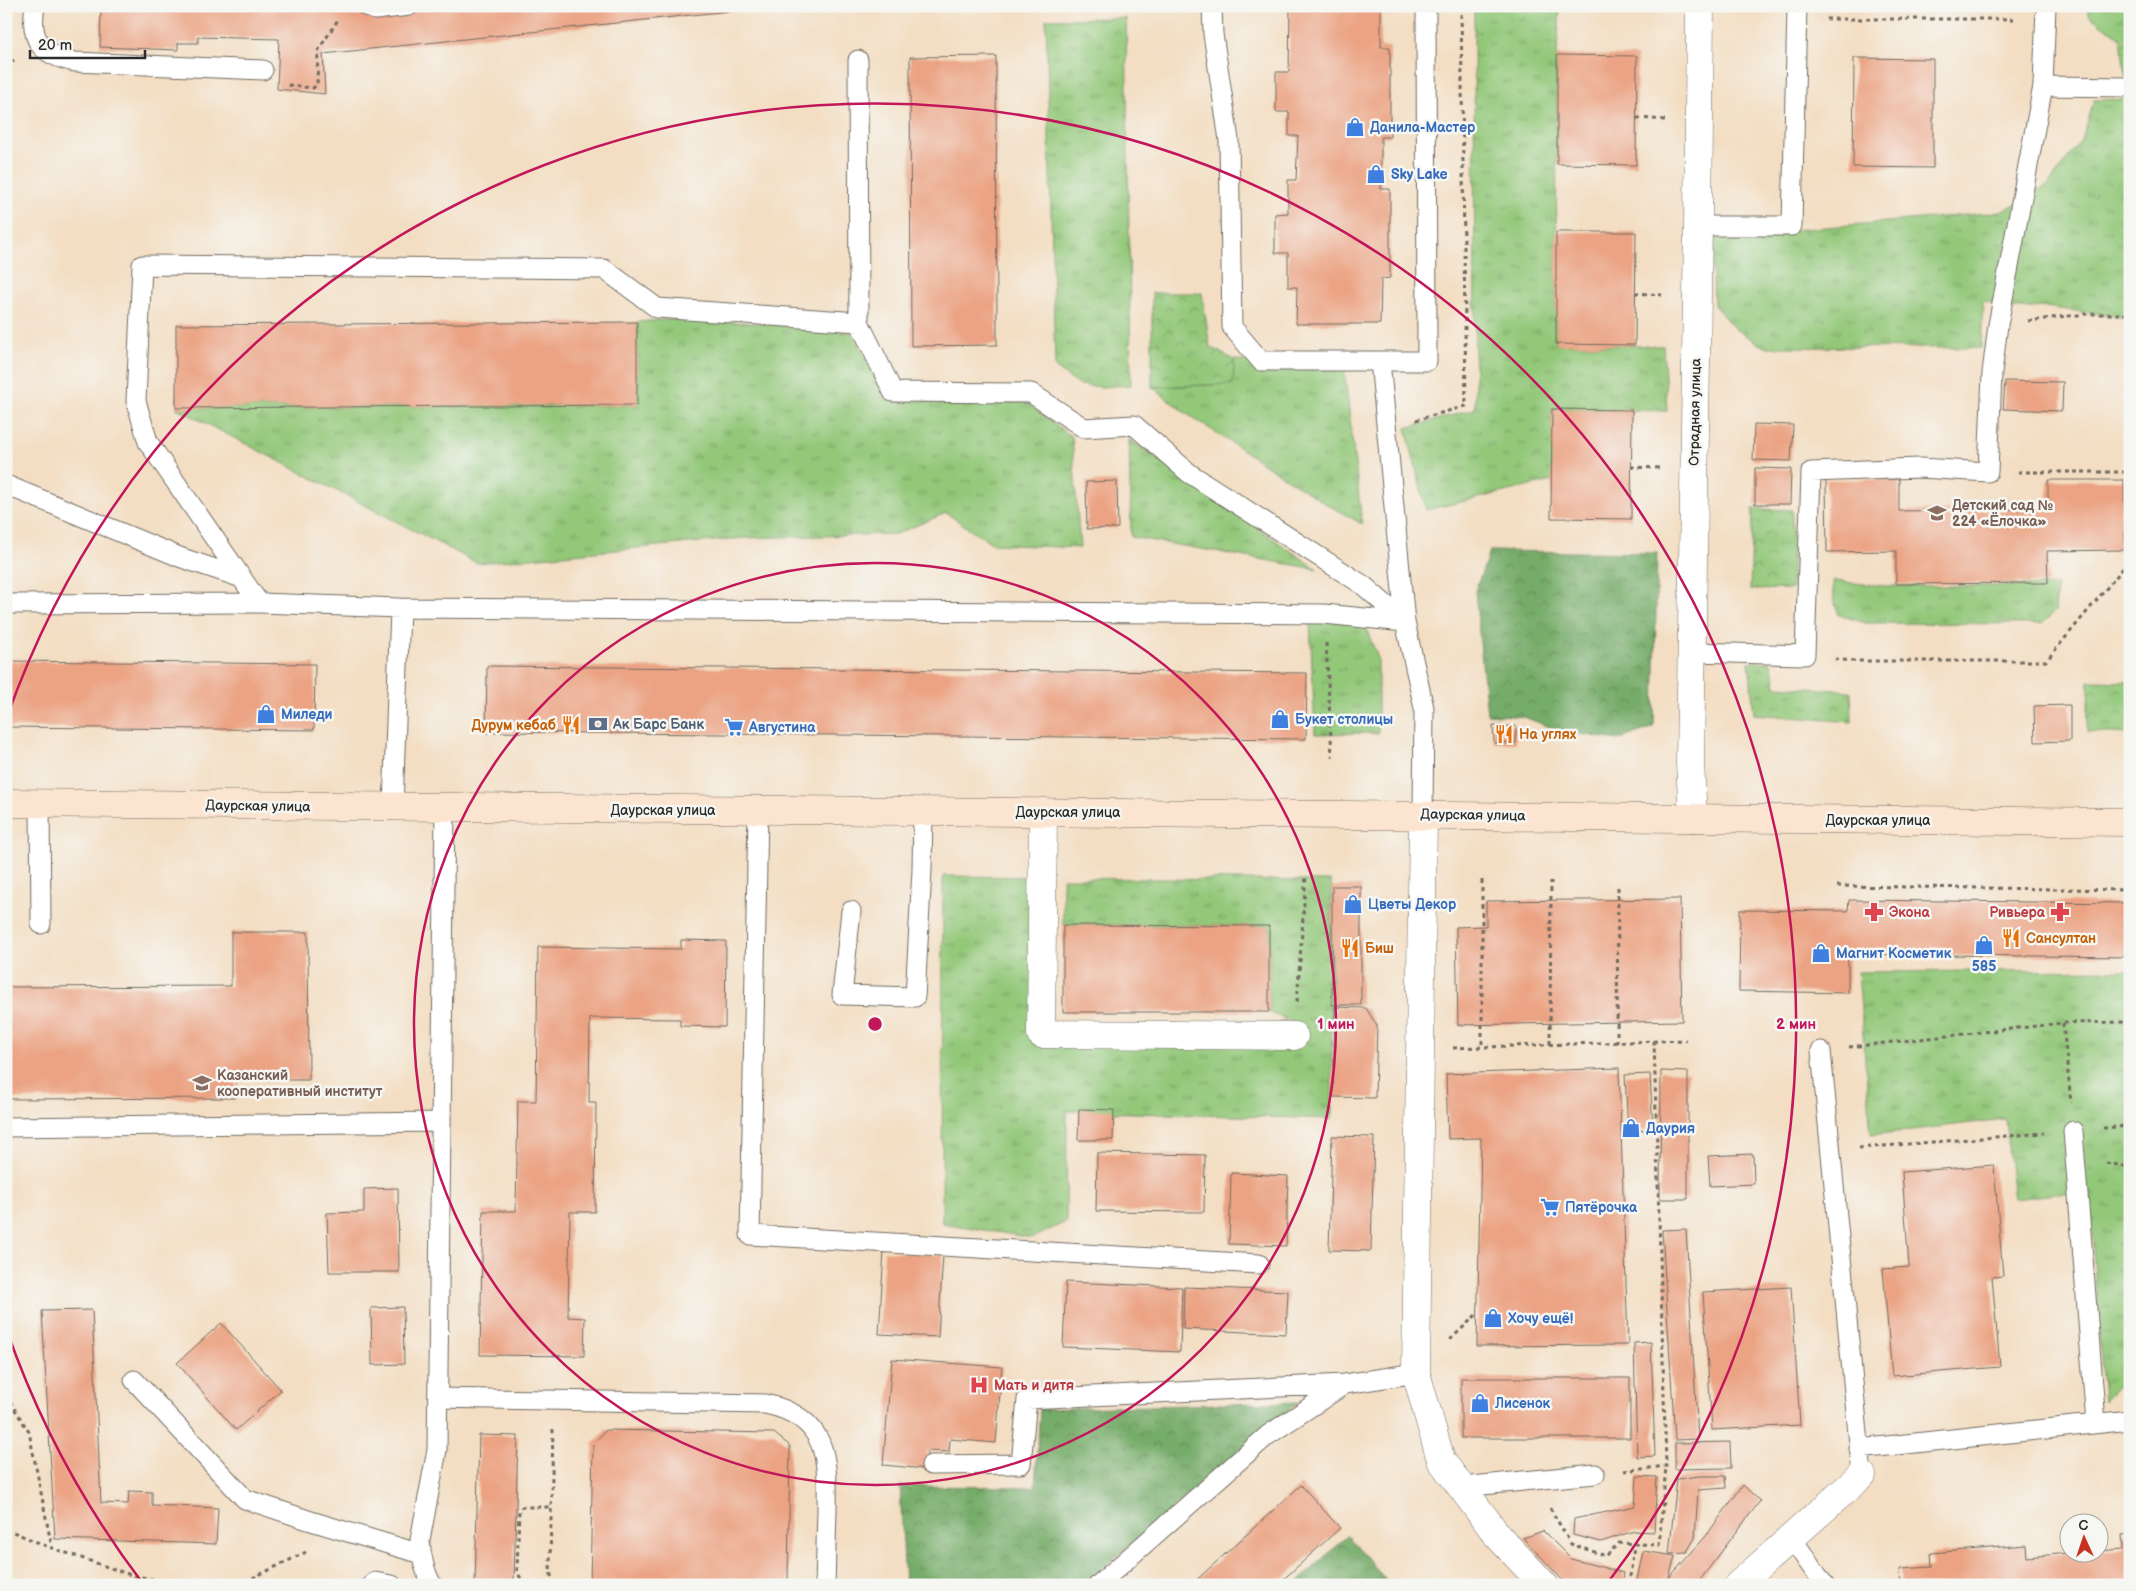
<svg xmlns="http://www.w3.org/2000/svg" width="2136" height="1591" viewBox="0 0 2136 1591" font-family="'Balsamiq Sans',sans-serif">
	<style>
		.grass { fill: url(#grass-tufts); stroke: #5f7a52 }
		.forest { fill: url(#forest-crowns); stroke: #506c4a }
		.park { fill: url(#park-crowns); stroke: #5f7a52 }
		.building { fill: #eba383 }
		.lines { fill: none; stroke-linecap: round; stroke-linejoin: round }
		.lane-casing { stroke: #716a60; stroke-width: 21 }
		.street-casing { stroke: #716a60; stroke-width: 29 }
		.secondary-casing { stroke: #716a60; stroke-width: 29 }
		.path { stroke: #716a60; stroke-width: 3; stroke-dasharray: 4 4; stroke-linecap: butt }
		.lane { stroke: #fff; stroke-width: 19 }
		.street { stroke: #fff; stroke-width: 28 }
		.secondary { stroke: #fce5d0; stroke-width: 28 }
		.ring { fill: none; stroke: #c2185b; stroke-width: 2.5 }
		.labels { text-anchor: middle; dominant-baseline: central; stroke-width: 5; stroke-linejoin: round; paint-order: stroke }
		.shop-label { font-size: 14px; font-weight: bold; fill: #366cbe; stroke: #f6f6f2; text-anchor: start }
		.street-label { font-size: 14px; fill: #2b2b2b; stroke: #f6f6f2 }
		.education-label { font-size: 14px; font-weight: bold; fill: #785e54; stroke: #f6f6f2; text-anchor: start }
		.service-label { font-size: 14px; font-weight: bold; fill: #4e5e75; stroke: #f6f6f2; text-anchor: start }
		.food-label { font-size: 14px; font-weight: bold; fill: #c56008; stroke: #f6f6f2; text-anchor: start }
		.health-label { font-size: 14px; font-weight: bold; fill: #be3a42; stroke: #f6f6f2; text-anchor: start }
		.centre { fill: #c2185b; stroke: #f6f6f2; stroke-width: 2.5 }
		.ring-label { font-size: 15px; text-anchor: middle; font-weight: bold; fill: #c2185b; stroke: #f6f6f2; stroke-width: 5; stroke-linejoin: round; paint-order: stroke }
	</style>
	<defs>
		<pattern id="grass-tufts" width="24" height="20" patternUnits="userSpaceOnUse" patternTransform="scale(1.25)"><rect width="24" height="20" fill="#93c879"/><path d="M3 7l-1-3M5 7V3M7 7l1-3M15 17l-1-3M17 17v-4M19 17l1-3" fill="none" stroke="#78a363"/></pattern>
		<pattern id="forest-crowns" width="20" height="18" patternUnits="userSpaceOnUse" patternTransform="scale(1.25)"><rect width="20" height="18" fill="#76ac69"/><path d="M2 6a3 3 0 1 1 6 0M12 15a3 3 0 1 1 6 0" fill="none" stroke="#618c57"/></pattern>
		<pattern id="park-crowns" width="20" height="18" patternUnits="userSpaceOnUse" patternTransform="scale(1.25)"><rect width="20" height="18" fill="#93c879"/><path d="M2 6a3 3 0 1 1 6 0M12 15a3 3 0 1 1 6 0" fill="none" stroke="#78a363"/></pattern>
	</defs>
	<rect width="100%" height="100%" fill="#f6f6f2"/>
	<filter id="ink" filterUnits="userSpaceOnUse"><feTurbulence type="fractalNoise" baseFrequency=".02" numOctaves="2"/><feDisplacementMap in="SourceGraphic" scale="10" xChannelSelector="R" yChannelSelector="G"/><feConvolveMatrix kernelMatrix="1 2 1 2 8 2 1 2 1" color-interpolation-filters="sRGB"/></filter>
	<filter id="wash" filterUnits="userSpaceOnUse"><feTurbulence type="fractalNoise" baseFrequency=".0096" numOctaves="4" result="noise"/><feDisplacementMap in="SourceGraphic" scale="20" xChannelSelector="R" yChannelSelector="G"/><feGaussianBlur stdDeviation="1.12" result="paint"/><feColorMatrix in="noise" values="0 0 0 0 0 0 0 0 0 0 0 0 0 0 0 0 0 1.4 0 .05"/><feComposite in="paint" operator="in"/></filter>
	<g filter="url(#wash)">
		<rect width="100%" height="100%" fill="#f3dec3"/>
		<!-- grass -->
		<path class="grass" d="M1474,6h86l-3,49 -1,289 107,2 4,65 -115,-2v72l-126,29 -20,-82 69,-19z
			M2088,6h42v71h-5l-4,-39 -33,-23z
			M1126,18l5,367 -30,2 -23,-2 -23,-18 -9,-348z
			M2130,99v219l-85,-11 -32,2 -30,-8 -2,47 -217,-1 -30,-19 -20,-23 -2,-68 289,-25 48,-28 34,-47 11,-37z
			M671,319l120,6 62,8 34,67 140,3 45,34 8,111 -87,-4 -47,-31 -50,21 -152,4 -267,25 -301,-155 461,-3v-83z
			M1234,360l110,7 18,157 -39,-22 -139,-90 -32,-25 81,-3z
			M1129,439l188,130 -186,-32z
			M1833,581l53,5h171l-2,25 -13,13 -176,-1 -27,-8 -5,-14z
			M1310,620l54,3 14,35v75l-63,1z
			M1749,662h22l5,24 75,5 1,31 -98,-8z
			M943,876l92,1 -1,161 266,3 5,-13 -36,-16v-86l-206,-1v-47l268,3 1,238 -265,-8 -1,111 -34,16 -90,-15z
			M2130,970v406l-26,26 -15,-212 -75,9 -9,-80 -134,16 -13,-163z"/>
		<!-- forest -->
		<path class="forest" d="M1490,551l167,2 -3,174 -36,13 -58,-9 -36,-14 -37,-3 -12,-123z
			M1298,1402l-215,183h-178l-5,-99 135,1 5,-78z
			M1348,1535l42,50h-95z"/>
		<!-- park -->
		<path class="park" d="M1152,293h50l8,54 24,13 -1,24 -81,3z
			M1753,509l39,1v79l-42,1z
			M2089,681l41,1v52l-43,-2z"/>
		<g id="blocks">
			<!-- building -->
			<path class="building" d="M101,6h657v2l-435,46 2,40 -48,-5 2,-50 -81,-2v6h-20v7l-78,-3z
				M1290,6h91v41h9v90h-9v52h9v89l-9,1 -1,45h-84l1,-37h-9v-34h-13v-39l13,-1v-33h8l2,-44h-9v-24h-13v-40h13z
				M1557,55l80,1 -1,109 -79,-1z
				M996,56l1,289 -86,1 -1,-289z
				M1854,58l79,1v109l-80,-1z
				M1556,232h80l-1,113 -79,-1z
				M637,322v83l-461,3v-83z
				M2005,381l58,1 -1,29 -59,-2z
				M1552,409l80,1 -1,109 -80,-1z
				M1754,424l39,1 -2,36 -38,-1z
				M1755,468l36,1 -1,35h-35z
				M1899,479v32l149,-2v-29h76l1,70 -78,1 1,32 -152,1v-33l-69,1 -1,-72z
				M1117,481l1,47 -31,1 -1,-47z
				M6,661l309,3 -1,66 -308,-3z
				M487,666l820,7 -1,66 -820,-7z
				M2070,705v36l-35,1 -1,-36z
				M1493,726h23v17h-22z
				M1332,886h29v119h-29z
				M1680,899l2,122 -224,4 -2,-98 30,-1v-25z
				M1849,900l281,3v54l-282,-3v39l-109,-2 1,-81 108,1z
				M1063,925l206,1v86h-206z
				M231,932h77l1,148h-73v18l-230,1v-112l225,-1z
				M681,940l45,1 -1,86 -45,-1v-7l-90,-1 -1,84h7l-1,110h-25l-2,105 17,1 -1,38 -104,-1 3,-144h33l2,-110h18l2,-154 143,2z
				M1335,1007l31,1 11,18 -2,72 -42,-1z
				M1619,1068l9,277 -151,1 4,-208 -33,1 -2,-65z
				M1661,1071l27,1v127h-28z
				M1650,1074l3,56 -25,1 -3,-56z
				M1079,1109l35,1 -1,30h-35z
				M1332,1136l42,1 -3,114 -42,-1z
				M1097,1153l108,2 -1,57 -108,-1z
				M1753,1154l1,30 -44,2 -2,-30z
				M1994,1165l9,111 -11,1 8,90 -108,9 -9,-107 26,-2 -7,-95z
				M1231,1173l57,3 -2,70 -57,-2z
				M398,1188l1,84h-70l-2,-59 37,-1v-23z
				M1686,1229l12,210 -23,1 -13,-210z
				M884,1251l59,4 -5,82 -59,-3z
				M1066,1282l116,5 -2,65 -117,-5z
				M1184,1287l104,4 -2,43 -103,-5z
				M1791,1287l9,138 -88,5 -9,-138z
				M403,1307l1,57 -32,1 -1,-57z
				M92,1310l9,193 27,1 1,-13 23,1v13l66,3 -2,36 -161,-5 -13,-228z
				M221,1323l60,67 -45,40 -59,-67z
				M1651,1342l4,114 -18,1 -3,-114z
				M892,1359l110,8 -6,76 -46,-4 -1,13 -22,-1 -1,18 -43,-4z
				M1461,1378h169v60h-169z
				M606,1430l168,3 16,13 -2,139h-198l3,-141z
				M479,1435l39,1 -4,145 3,4h-42z
				M1730,1442l1,26 -56,1v-26z
				M1637,1476l20,1 -3,55 -20,-1 -33,11 -28,-7 1,-16 61,-13z
				M1699,1476h26l1,12 -28,2 -3,48 -9,15 -17,1 8,-75z
				M1301,1485l39,43 -63,57h-86z
				M1743,1485l17,16 -63,83 -61,1 7,-34 32,5 -6,22 37,-42z
				M1543,1531l28,28 53,14 -2,12h-55l-44,-47z
				M2130,1534v51h-229l-1,-16 32,-2 -1,-14 95,-8 1,12 41,-4 30,1v-3l25,-2 -1,-14z"/>
		</g>
	</g>
	<g filter="url(#ink)">
		<use href="#blocks" fill-opacity="0" stroke="#716a60" stroke-width="1"/>
		<g class="lines">
			<!-- lane casing -->
			<g class="lane-casing">
				<path id="lane" d="M35,6c-6,35 6,49 40,56l188,8
					M366,6l9,4 34,-4
					M1212,6l1,28 16,106 3,187 29,34h166l-1,-355
					M858,60l1,262
					M2043,86l87,1
					M1698,226h94l5,-220
					M1380,361l25,261
					M6,485l176,73 60,20
					M6,604l253,-1
					M400,608l-141,-5 -111,-161 -12,-41 6,-136 462,4 53,39 202,14 34,70 138,1 53,35 50,-3 55,48 174,112 42,37
					M1692,652l113,3 6,-183 109,-4 68,4 4,-99 6,-48 45,-239 3,-80
					M40,804l1,120
					M393,808l7,-200 924,6 81,8 19,86 -1,107
					M758,810l-8,425 509,29
					M851,911l-9,84 73,2 7,-127 1,-59
					M1821,1051l41,424
					M6,1127l435,-5
					M2073,1131l23,292
					M134,1380l111,119 66,22 110,33
					M438,1398l327,6c63,13 63,54 62,107 -1,25 -1,49 -2,74
					M1859,1449l271,-29
					M931,1465l90,-1 6,-65 318,-15
					M1462,1487l133,-13
					M1791,1537l33,48
					M372,1585l3,-3 17,3
					M432,1585c-8,-14 -11,-30 -12,-45l17,-90 8,-642
					M1098,1585l170,-150 77,-51 71,-11"/>
			</g>
			<!-- street casing -->
			<g class="street-casing">
				<path id="street" d="M1043,812l-2,222 253,2
					M1423,815l-7,558 25,87 57,76 46,49
					M1693,818l-3,-55 8,-537 2,-220
					M1738,1585l124,-110"/>
			</g>
			<!-- secondary casing -->
			<g class="secondary-casing">
				<path id="secondary" d="M6,803l2124,19"/>
			</g>
			<!-- path -->
			<path class="path" d="M1826,19h191
				M6,66l8,-6
				M288,85l25,3 4,-3 1,-34 21,-33
				M1637,118l29,2
				M1635,293l27,2
				M2028,321l57,-7h45
				M1416,420l50,-14 -5,-400
				M1631,467l30,1
				M2018,472h112
				M1326,643l6,114
				M1835,659l16,2h195l84,-101
				M1482,880v167
				M1837,886l293,4
				M1297,1002l9,-127
				M2063,1023l8,80
				M1617,1043l1,-160
				M1550,1044l1,-163
				M1849,1047l214,-24 67,-1
				M1453,1048l233,-8
				M2103,1128l27,-2
				M1859,1148l185,-15
				M2106,1163l24,4
				M1450,1340l27,-26
				M6,1395l23,37 23,116 79,27 53,10
				M1624,1471l42,-5 -12,-425
				M1550,1508l21,36 35,12 13,-13 40,2 7,-79
				M6,1529l45,19
				M238,1585l68,-33
				M525,1585l-8,-13 2,-62 3,-3h29
				M552,1585l-2,-20 3,-137
				M1629,1585l5,-40"/>
			<!-- lane -->
			<use href="#lane" class="lane"/>
			<!-- street -->
			<use href="#street" class="street"/>
			<!-- secondary -->
			<use href="#secondary" class="secondary"/>
		</g>
	</g>
	<!-- distance rings -->
	<g class="ring">
		<circle cx="875" cy="1024" r="461"/>
		<path d="M144 1585A921 921 0 0 1 7 1331M7 717A921 921 0 1 1 1606 1585"/>
	</g>
	<!-- icons -->
	<defs>
		<g id="shop-bare" transform="scale(1.5)"><path d="M-5-2.5h2.3a2.7 3.5 0 0 1 5.4 0H5L5.5 6h-11ZM-1.5-2.5h3a1.5 2.3 0 0 0-3 0Z" fill="#3f7fe0" stroke="#f6f6f2" stroke-width="2.5" paint-order="stroke"/></g>
		<g id="school-bare" transform="scale(1.5)"><path d="M0-5L7-2L0 1L-7-2ZM-4 1L0 2.5L4 1V4Q0 6-4 4Z" fill="#8d6e63" stroke="#f6f6f2" stroke-width="2.5" paint-order="stroke"/></g>
		<g id="bank-bare" transform="scale(1.5)"><path d="M-6-4H6V4H-6ZM0-2.3a2.3 2.3 0 1 0 0 4.6a2.3 2.3 0 1 0 0-4.6Z" fill="#5c6f8a" stroke="#f6f6f2" stroke-width="2.5" paint-order="stroke"/></g>
		<g id="restaurant-bare" transform="scale(1.5)"><path d="M-5-6h1v4h1v-4h1v4h1v-4h1v5L-1.5 .5V6h-2V.5L-5-1ZM5-6V6H3V1.5H1.5Q1.5-4 5-6Z" fill="#e8710a" stroke="#f6f6f2" stroke-width="2.5" paint-order="stroke"/></g>
		<g id="supermarket-bare" transform="scale(1.5)"><path d="M-6-5.5h2.5l.6 2H6L4.5 2H-2.5L-4.4-4H-6ZM-1.5 3.2a1.3 1.3 0 1 0 .1 0ZM3 3.2a1.3 1.3 0 1 0 .1 0Z" fill="#3f7fe0" stroke="#f6f6f2" stroke-width="2.5" paint-order="stroke"/></g>
		<g id="pharmacy-bare" transform="scale(1.5)"><path d="M-2-6h4v4h4v4h-4v4h-4v-4h-4v-4h4Z" fill="#e0444e" stroke="#f6f6f2" stroke-width="2.5" paint-order="stroke"/></g>
		<g id="university-bare" transform="scale(1.5)"><path d="M0-5L7-2L0 1L-7-2ZM-4 1L0 2.5L4 1V4Q0 6-4 4Z" fill="#8d6e63" stroke="#f6f6f2" stroke-width="2.5" paint-order="stroke"/></g>
		<g id="hospital-bare" transform="scale(1.5)"><path d="M-5-5h3v3.5h4V-5h3V5h-3V1.5h-4V5h-3Z" fill="#e0444e" stroke="#f6f6f2" stroke-width="2.5" paint-order="stroke"/></g>
	</defs>
	<g fill-rule="evenodd">
		<use href="#shop-bare" x="1355" y="127"/>
		<use href="#shop-bare" x="1376" y="174"/>
		<use href="#school-bare" x="1937" y="513"/>
		<use href="#shop-bare" x="266" y="714"/>
		<use href="#shop-bare" x="1280" y="719"/>
		<use href="#bank-bare" x="598" y="724"/>
		<use href="#restaurant-bare" x="571" y="725"/>
		<use href="#supermarket-bare" x="734" y="727"/>
		<use href="#restaurant-bare" x="1504" y="734"/>
		<use href="#shop-bare" x="1353" y="904"/>
		<use href="#pharmacy-bare" x="1874" y="912"/>
		<use href="#pharmacy-bare" x="2060" y="912"/>
		<use href="#restaurant-bare" x="2011" y="938"/>
		<use href="#shop-bare" x="1984" y="945"/>
		<use href="#restaurant-bare" x="1350" y="948"/>
		<use href="#shop-bare" x="1821" y="953"/>
		<use href="#university-bare" x="202" y="1083"/>
		<use href="#shop-bare" x="1631" y="1128"/>
		<use href="#supermarket-bare" x="1550" y="1207"/>
		<use href="#shop-bare" x="1493" y="1318"/>
		<use href="#hospital-bare" x="979" y="1385"/>
		<use href="#shop-bare" x="1480" y="1403"/>
	</g>
	<g class="labels">
		<!-- shop labels -->
		<g class="shop-label">
			<text x="1370" y="127">Данила-Мастер</text>
			<text x="1391" y="174">Sky Lake</text>
			<text x="281" y="714">Миледи</text>
			<text x="1295" y="719">Букет столицы</text>
			<text x="749" y="727">Августина</text>
			<text x="1368" y="904">Цветы Декор</text>
			<text x="1836" y="953">Магнит Косметик</text>
			<text x="1984" y="966" text-anchor="middle">585</text>
			<text x="1646" y="1128">Даурия</text>
			<text x="1565" y="1207">Пятёрочка</text>
			<text x="1508" y="1318">Хочу ещё!</text>
			<text x="1495" y="1403">Лисенок</text>
		</g>
		<!-- street labels -->
		<g class="street-label">
			<text transform="translate(1695 412) rotate(-89)">Отрадная улица</text>
			<text transform="translate(258 806) rotate(1)">Даурская улица</text>
			<text x="663" y="810">Даурская улица</text>
			<text x="1068" y="812">Даурская улица</text>
			<text transform="translate(1473 815) rotate(1)">Даурская улица</text>
			<text x="1878" y="820">Даурская улица</text>
		</g>
		<!-- education labels -->
		<g class="education-label">
			<text x="1952" y="505">Детский сад №<tspan x="1952" dy="16">224 «Ёлочка»</tspan></text>
			<text x="217" y="1075">Казанский<tspan x="217" dy="16">кооперативный институт</tspan></text>
		</g>
		<!-- service labels -->
		<g class="service-label">
			<text x="613" y="724">Ак Барс Банк</text>
		</g>
		<!-- food labels -->
		<g class="food-label">
			<text x="556" y="725" text-anchor="end">Дурум кебаб</text>
			<text x="1519" y="734">На углях</text>
			<text x="2026" y="938">Сансултан</text>
			<text x="1365" y="948">Биш</text>
		</g>
		<!-- health labels -->
		<g class="health-label">
			<text x="1889" y="912">Экона</text>
			<text x="2045" y="912" text-anchor="end">Ривьера</text>
			<text x="994" y="1385">Мать и дитя</text>
		</g>
	</g>
	<circle cx="875" cy="1024" r="8" class="centre"/>
	<g class="ring-label">
		<text x="1336" y="1029">1 мин</text>
		<text x="1796" y="1029">2 мин</text>
	</g>
	<!-- margin -->
	<rect width="2136" height="1591" fill="none" stroke="#f6f6f2" stroke-width="25"/>
	<!-- north arrow -->
	<g transform="translate(2084 1538) rotate(357)"><circle r="24" fill="#f6f6f2" stroke="#a5a5a2"/>
	<path d="M0-4L9 19L0 12L-9 19Z" fill="#c8321e"/>
	<text y="-8" font-size="14" font-weight="bold" text-anchor="middle" fill="#2b2b2b">С</text>
	</g>
	<!-- scale -->
	<path d="M30 50v8h115v-8" fill="none" stroke="#2b2b2b" stroke-width="2.5"/>
	<text x="38" y="50" font-size="15" fill="#2b2b2b" stroke="#f6f6f2" stroke-width="4" paint-order="stroke">20 m</text>
</svg>
